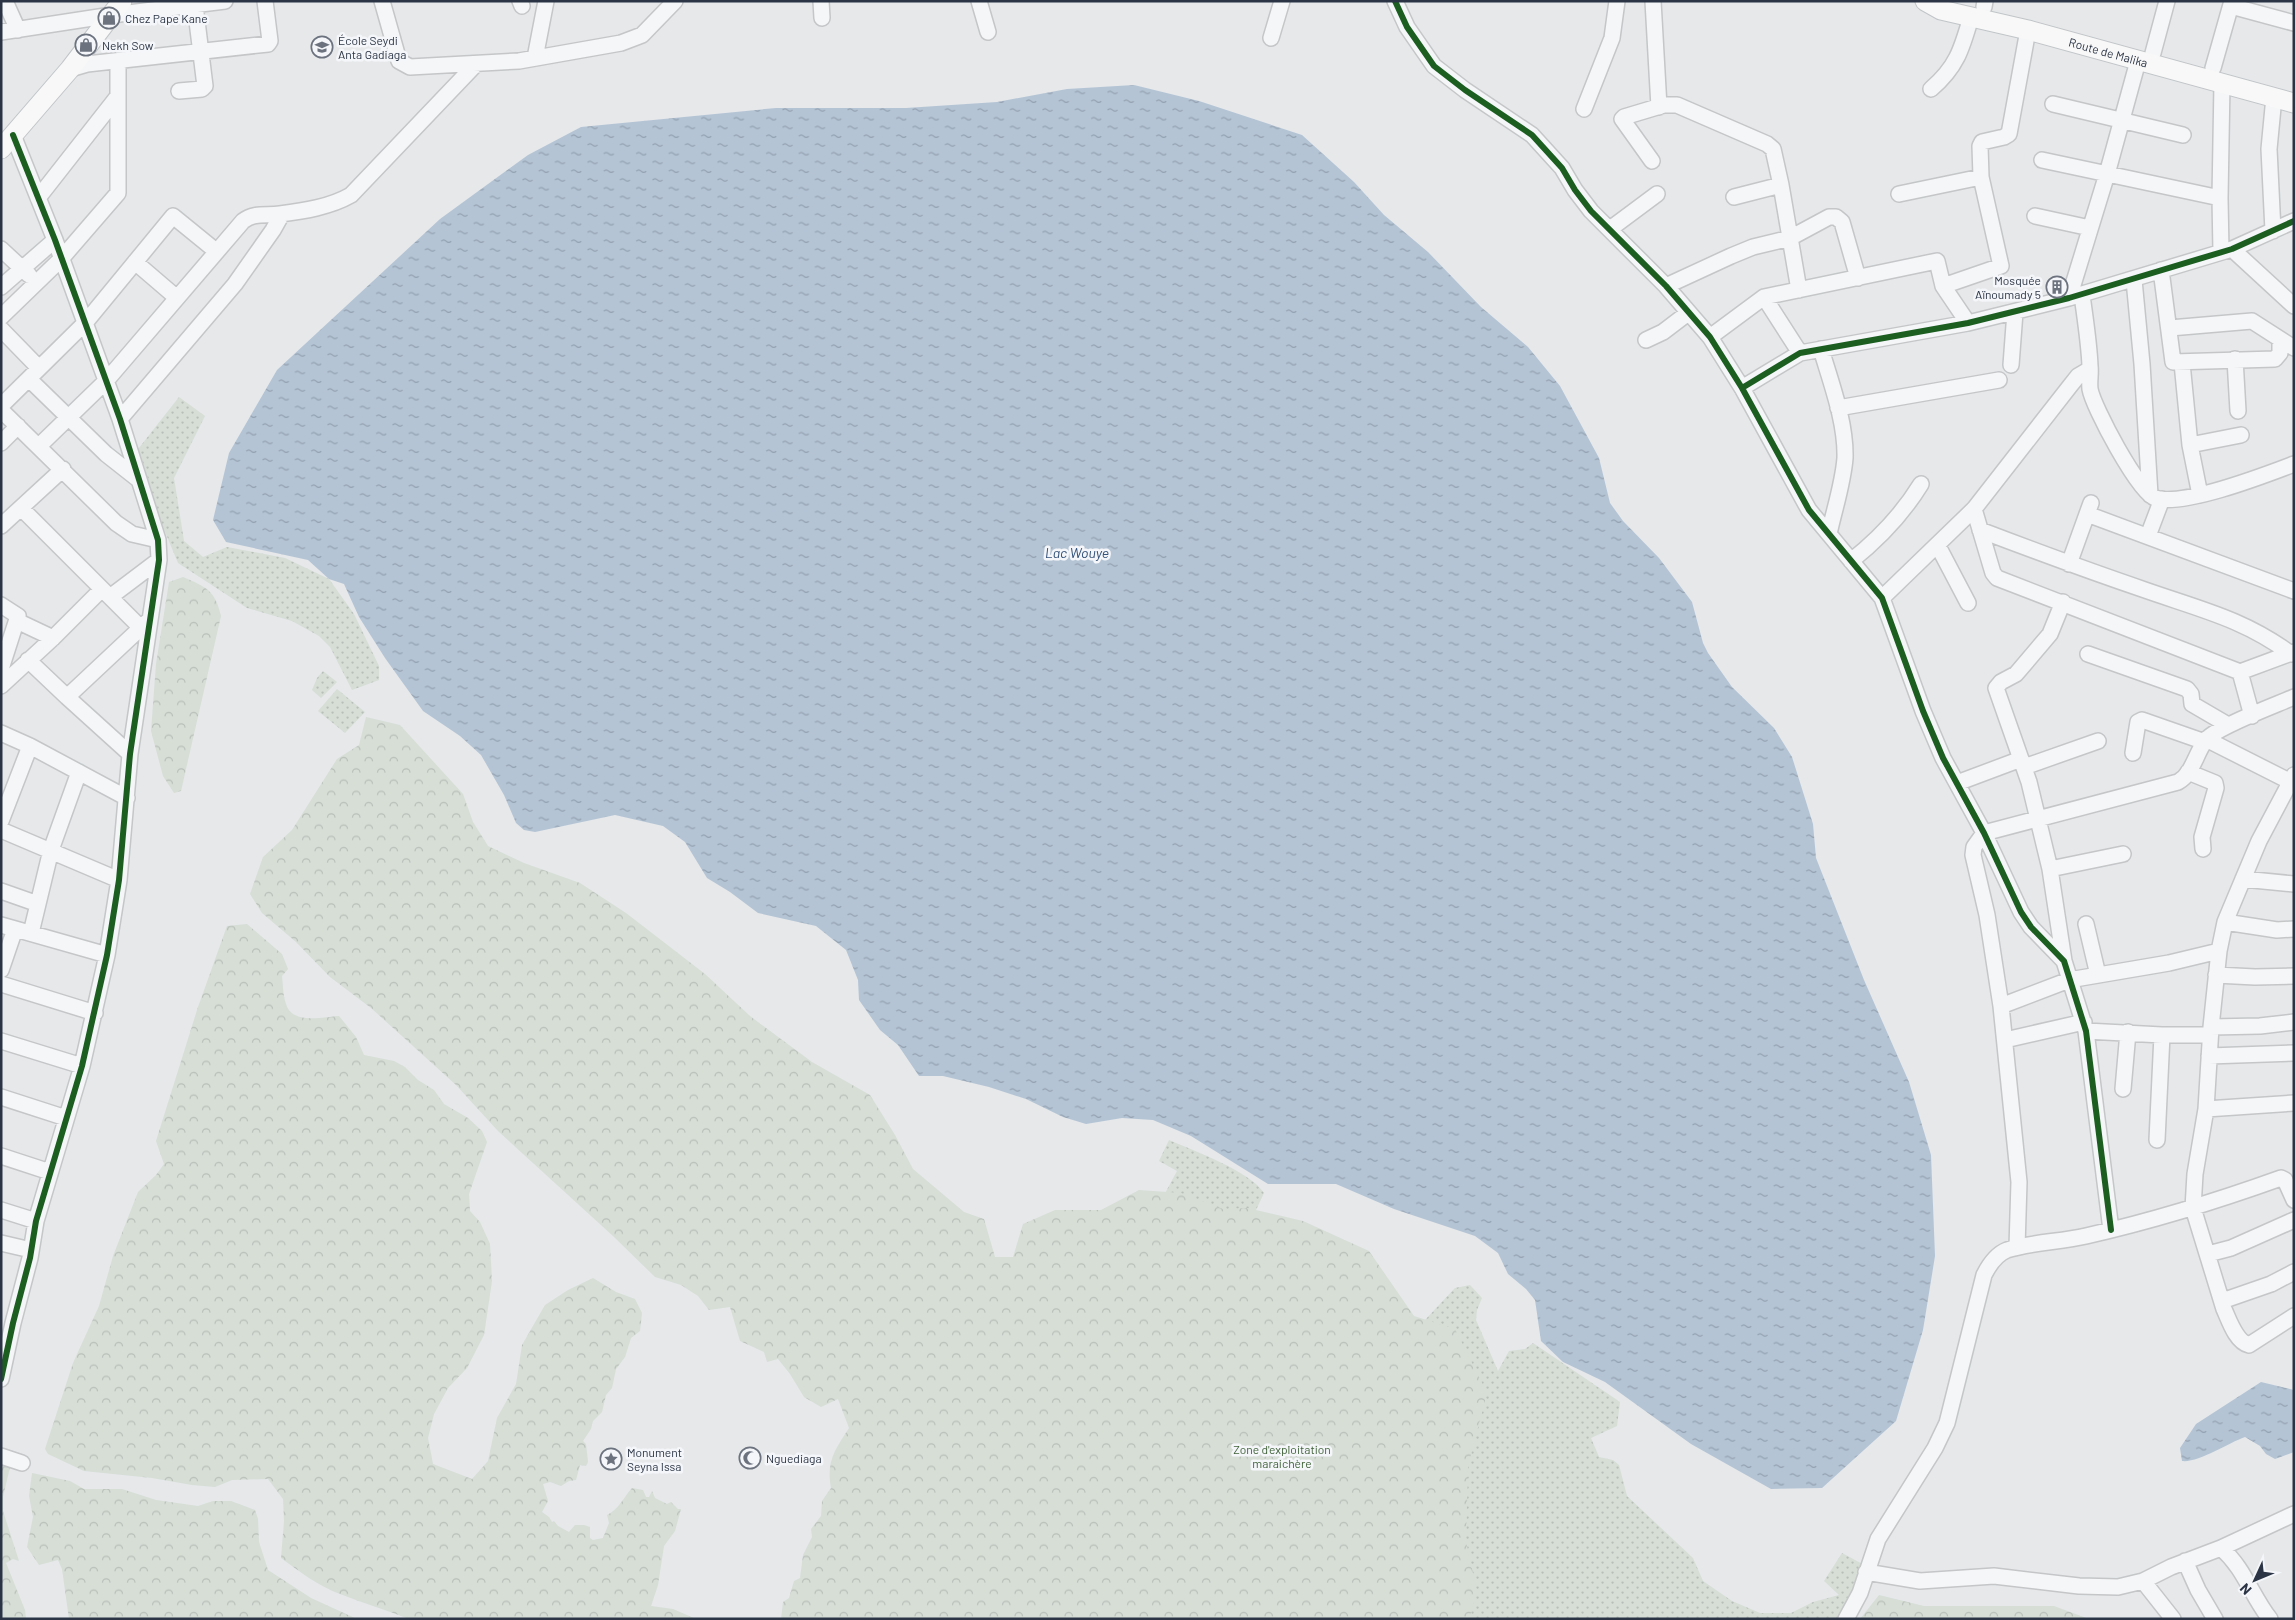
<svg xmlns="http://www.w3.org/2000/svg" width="2295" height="1620" viewBox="0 0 2295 1620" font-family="Barlow,sans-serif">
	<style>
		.grass { fill: url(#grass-dots) }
		.forest { fill: url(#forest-crowns) }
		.water { fill: url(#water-ripples) }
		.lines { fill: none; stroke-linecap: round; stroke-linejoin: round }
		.minor-casing { stroke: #c4c6c8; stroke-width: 18 }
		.major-casing { stroke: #c2c5c8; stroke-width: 21 }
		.minor { stroke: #f5f6f7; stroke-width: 15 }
		.major { stroke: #f8f8f8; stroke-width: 19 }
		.cycleway-casing { stroke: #f4f6f9; stroke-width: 9 }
		.cycleway { stroke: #1b5e20; stroke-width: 6 }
		.labels { text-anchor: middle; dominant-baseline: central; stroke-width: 5; stroke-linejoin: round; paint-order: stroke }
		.poi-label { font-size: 12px; fill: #2b3445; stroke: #f4f6f9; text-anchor: start }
		.street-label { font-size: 12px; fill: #2b3445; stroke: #f4f6f9 }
		.park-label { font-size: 12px; fill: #3f6138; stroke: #f4f6f9 }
		.water-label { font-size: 14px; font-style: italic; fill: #34527a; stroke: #f4f6f9 }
	</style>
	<defs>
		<pattern id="grass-dots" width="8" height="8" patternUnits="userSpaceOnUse" patternTransform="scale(1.25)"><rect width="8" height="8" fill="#d6ded6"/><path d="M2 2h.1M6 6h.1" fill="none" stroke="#b8bfb9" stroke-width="1.8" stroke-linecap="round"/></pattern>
		<pattern id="forest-crowns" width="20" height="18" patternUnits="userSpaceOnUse" patternTransform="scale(1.25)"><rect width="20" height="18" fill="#d6ded6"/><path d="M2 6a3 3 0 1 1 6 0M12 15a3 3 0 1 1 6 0" fill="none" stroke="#b8bfb9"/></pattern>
		<pattern id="water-ripples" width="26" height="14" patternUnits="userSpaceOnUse" patternTransform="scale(1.25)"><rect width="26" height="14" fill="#b4c4d5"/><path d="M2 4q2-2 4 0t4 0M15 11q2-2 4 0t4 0" fill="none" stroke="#93a0af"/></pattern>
	</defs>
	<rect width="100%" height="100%" fill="#e6e8ea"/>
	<!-- grass -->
	<path class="grass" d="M179,397l26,19 -31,62 10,63 19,16 24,-10 58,11 44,21 25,35 25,52v14l-27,10 -22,-43 -11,-11 -27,-15 -45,-13 -69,-45 -22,-53 -12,-45 -9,-12z
		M323,671l14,11 -16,16 -9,-8 5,-12z
		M337,689l28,23 -20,21 -27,-22z
		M1169,1140c25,11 81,31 95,53l-24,51 169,93 46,-49 15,-3 12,13 -5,12 -1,10 22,51 11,-20 16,-2 8,-6 87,59 -3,24 -26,12 8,19 14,3 6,5 8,31 66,62 10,23 29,20 28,12h31l22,-11 26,-7 -15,-14 18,-28 26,14 -30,52h-962l286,-420 15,-28 -18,-10z"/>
	<!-- forest -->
	<path class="forest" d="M183,577c23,10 32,13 38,39l-40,175 -7,2 -11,-17 -12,-45 5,-67 13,-82z
		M366,717l34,8 63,69 10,28 15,24 36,17 56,20 46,30 79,61 45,42 62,46 58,33 25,40 18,34 51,43 20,7 11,38h18l10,-33 32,-14h46l38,-20 42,3 42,16 24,-1 56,13 66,30 45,65 41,13 32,64 -19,73 -2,75 11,51 -8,27h-688l2,-17 6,-4 5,-17 6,-3 3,-23 9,-18 -1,-8 10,-13 1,-15 9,-13c-5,-27 4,-38 18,-60l-11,-29 -17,8 -17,-10 -14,-23 -12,-15 -11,3 -3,-10 -24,-11 -10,-34 -21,3 -11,-14 -17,-11 -26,-8 -42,-41 -115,-105 -42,-46 -85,-77 -41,-31 -34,-35 -34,-29 -12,-19 13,-37 29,-27 45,-71 22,-14z
		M247,924l35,30 6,15 -6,7c1,9 1,20 4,28 6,21 37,13 53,12l17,21 8,18 30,6 11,6 13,13 16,10 10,14 24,14 14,13 5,11 -18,52 1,17 10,11 10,22 2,37 -8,54 -17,33 -19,20 -14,26 -6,24 5,26 39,15 16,-18 9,-43 19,-34 6,-39 23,-40 23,-15 25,-12 23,14 19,7 7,14 -2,18 -9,7 -6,19 -9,12 -4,19 -6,7 -4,17 -9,9 -2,8 -8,12 3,3 2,18 -2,4 -6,-1 -4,15 -7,1 -8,5 -11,-4 -7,2 5,17 -6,11 7,5 3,5 2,-1 4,5 11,6 6,-7h9l6,2v11l3,2 10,-2 6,-15 -2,-8c11,-5 17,-18 25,-27l11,2 3,7h3l3,-6 3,7 12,6 4,-2 7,7h3l-6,22 -11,15 -6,39 -7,21 22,3 23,10h-287c-23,-9 -46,-16 -69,-25 -22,-8 -41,-23 -59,-36l3,-37 -1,-22 -15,-20 -36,1 -17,7 -23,-2 -40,-7 -68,-7 -36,-17 -3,-5 28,-86 26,-57 14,-50 25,-64 18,-17 8,-11 -8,-23 42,-134 29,-81z
		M1,1454l9,13 -7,30v14l16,50 -6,-2 -7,4 19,47 1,9h-25z
		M32,1473l38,8 14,8h38l34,11 42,6 15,-5h18l24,9 3,9 1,23 9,28 43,28 46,21h-288l-7,-50 -4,-9 -19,5 -12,-18 6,-30 -4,-21z
		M1879,1595l45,11h130l35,13h-229z"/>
	<!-- water -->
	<path class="water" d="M1134,85l65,16 103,34 52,47 30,33 44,37 53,55 47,40 32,39 39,72 11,45 13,18 36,37 33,44 11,41 5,10 24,34 42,41 18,29 21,67 3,34 48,122 45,102 22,73 4,101 -12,74 -27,91 -74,67 -51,1 -80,-45 -86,-62 -42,-20 -22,-21 -6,-41 -9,-11 -18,-15 -10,-21 -23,-17 -81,-27 -58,-25h-68l-77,-48 -38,-16 -31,-2 -36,6 -23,-7 -37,-18 -37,-12 -46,-11h-24l-21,-31 -18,-15 -21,-30 -1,-20 -12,-30 -30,-24 -58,-13 -28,-21 -23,-14 -22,-36 -22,-16 -48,-11 -80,17 -11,-2 -8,-7 -12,-28 -23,-40 -21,-19 -37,-25 -38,-53 -26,-41 -15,-33 -15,-5 -21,-19 -82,-18 -13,-22 16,-67 48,-83 163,-151 88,-64 53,-28 195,-19h130l91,-6 70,-13z
		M2261,1382l33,8v62l-19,7 -9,-5 -6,-8 -15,-9c-17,6 -47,26 -63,24l-2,-13 16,-24z"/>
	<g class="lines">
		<!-- minor casing -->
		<g class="minor-casing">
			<path id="minor" d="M5,1l13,29
				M382,1l17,60 11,6 109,-6 102,-18 21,-8 33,-34
				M520,1l2,5
				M821,1l1,17
				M979,1l9,31
				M1395,1l12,26 27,39 31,24 67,45 30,33 13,22 16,21 75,75 44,51 32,51 67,122 73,88 41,113 20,47 41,75 37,79 10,15 33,34 22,70 25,199
				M1653,1l6,106
				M2231,6l63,17
				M1984,7l1,-6
				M1,32l111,-17 113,-14
				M1271,38l11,-37
				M2153,53l14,-52
				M535,58l11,-57
				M2213,68l19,-67
				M70,69l17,-5 181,-20 2,-3 -5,-40
				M1931,89c26,-22 31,-41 40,-72
				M179,91l23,-2 3,-3 -10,-81
				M2053,104l130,31
				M1584,109l28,-71 5,-37
				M2042,160l178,38
				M1652,161l-30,-42 2,-2 40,-12h13l90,39 6,5 8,36 -47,12
				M1781,185l18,105
				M1899,194l82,-17
				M38,198l80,-102
				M2035,216l55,12
				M1610,229l47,-35
				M2273,231l-4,-82 5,-52
				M1,249l28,26
				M2232,249l62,57
				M2221,252l-1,-54 2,-115
				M135,262l42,36
				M2161,270l12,92 102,-3 5,-6v-13
				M2134,280l8,84 8,131
				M1666,286l65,-30 22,-9 37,-9 39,-21h7l6,5 16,56
				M1943,286l58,-20 -20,-89 -1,-31 2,-4 22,-5 5,-3 19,-104
				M1,287l54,-47
				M2082,295c3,23 7,47 8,71 1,8 -1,15 0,23 3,18 49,104 65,109 28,9 110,-23 139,-34
				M1764,297l36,56
				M2069,298l38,-124 31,-113
				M1,317l60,-58 57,-66v-132
				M2170,328l82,-7 42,27
				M1,329l38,39
				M1710,337l54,-40 173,-36 6,25 25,37
				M1646,340l17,-8 25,-19
				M1821,349c10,34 25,73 24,109 -2,26 -11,52 -16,76
				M2235,359l3,52
				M2182,363l8,82 10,50
				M2011,365l4,-53
				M29,379l77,75 33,26
				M1742,388l58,-35 168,-30 101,-25 163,-49 62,-28
				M1,406l84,-83 88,-107 43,35
				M1838,408l161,-28
				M1,410l115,113 16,11 26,6
				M120,419l115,-135 38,-54 9,-16
				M1,443l17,-17
				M2190,445l51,-10
				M39,446l67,-65 137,-160c12,-9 23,-5 37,-7 24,-3 50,-7 71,-19l125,-131
				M21,508l120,120
				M1974,509l19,64 4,5 243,94 54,-20
				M2087,514l207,77
				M1,526l62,-57
				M1980,530c55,21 109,41 165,60 54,19 99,29 146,64
				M2148,536l14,-37
				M1938,546l30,57
				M1851,561c29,-23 51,-46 70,-77
				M2069,564l22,-61
				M110,597l49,-37
				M1882,598l92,-89 96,-123 8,-10 12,-7
				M2063,602l-13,32 -34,40 -15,8 -5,6 33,94 21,87 14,92
				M1,605l17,11 -17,53
				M17,621l36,17
				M2088,654l99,35 4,5 1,10 36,21
				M28,660l39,37 80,-75
				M2240,672l12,44
				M1,686l52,-48 49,-49
				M67,697l63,57
				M1,733l29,13 97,52
				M2206,739l85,43
				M2133,753l5,-31 4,-2 63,22
				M2024,767l74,-26
				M2188,772l27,11 1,5 -14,49 1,12
				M2294,775l-35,66 -34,81 -6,29 -8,76 -5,82 -11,65 -2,34 31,101c5,11 12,33 25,36l45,-29
				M1957,783l64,-24
				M1,821l29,-75
				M1,830l118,50
				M2050,869l73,-15
				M2243,879l51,5
				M1,891l37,13 -7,29
				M38,904l13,-54 28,-78
				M2225,922l52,8 17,-1
				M2086,924l12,51
				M1,925l106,30
				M1,970l14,-41
				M2216,975l39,2 39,-1
				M1,984l94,29
				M2001,1006l68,-26 100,-17 50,-12
				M2211,1027l49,-1 34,-4
				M2086,1031l76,4h48
				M2005,1040l79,-18
				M1,1041l81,25
				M2209,1056l85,-3
				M2123,1089l5,-57
				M1,1097l65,21
				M2206,1109l88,-6
				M2157,1140l5,-105
				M1,1156l49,16
				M1,1210l35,11
				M1,1243l30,7
				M2017,1247l2,-65 -18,-176 -14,-91 -14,-60 1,-8 10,-14 194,-51c15,-8 18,-30 28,-42 10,-13 70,-35 88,-43
				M2208,1254l23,-6 63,-28
				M2222,1301l49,-17 23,-12
				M1,1379l12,-56 17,-65 6,-37 46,-155 25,-111 12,-75 11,-126 29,-194 -1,-20 -38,-121 -65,-179 -42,-105
				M1,1456l21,7
				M2221,1548c24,21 30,47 49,71
				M2185,1561l13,29 17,29
				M1866,1572l54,9 74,-5 85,10 39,1 25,-6 28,-14 50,-19 73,-34
				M2143,1581l30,38
				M1846,1619l14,-26 18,-54 57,-91 12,-25 37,-148c5,-10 13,-21 23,-25 24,-8 54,-8 79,-14 66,-15 131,-35 195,-58l4,2 9,20"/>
		</g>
		<!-- major casing -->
		<g class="major-casing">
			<g id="major">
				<path id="s1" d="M1925,1l16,9 87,20 266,73"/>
				<path d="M1,149l69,-80 52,-68"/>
			</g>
		</g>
		<!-- minor -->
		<use href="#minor" class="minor"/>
		<!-- major -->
		<use href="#major" class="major"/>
		<!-- cycleway casing -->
		<g class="cycleway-casing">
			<path id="cycleway" d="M1395,1l12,26 27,39 31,24 67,45 30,33 13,22 16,21 75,75 44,51 32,51 67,122 73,88 41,113 20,47 41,75 37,79 10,15 33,34 22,70 25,199
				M1742,388l58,-35 168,-30 101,-25 163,-49 62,-28
				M1,1379l12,-56 17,-65 6,-37 46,-155 25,-111 12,-75 11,-126 29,-194 -1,-20 -38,-121 -65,-179 -42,-105"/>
		</g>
		<!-- cycleway -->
		<use href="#cycleway" class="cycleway"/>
	</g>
	<!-- icons -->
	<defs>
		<g id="shop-ring" transform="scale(1.125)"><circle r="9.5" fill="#f4f6f9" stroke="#6c737f" stroke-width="1.5"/><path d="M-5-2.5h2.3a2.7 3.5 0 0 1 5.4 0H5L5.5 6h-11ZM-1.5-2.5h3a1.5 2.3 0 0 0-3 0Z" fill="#6c737f"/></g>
		<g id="school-ring" transform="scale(1.125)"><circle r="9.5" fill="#f4f6f9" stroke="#6c737f" stroke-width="1.5"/><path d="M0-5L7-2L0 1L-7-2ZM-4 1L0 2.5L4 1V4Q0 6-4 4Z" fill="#6c737f"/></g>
		<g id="building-ring" transform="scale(1.125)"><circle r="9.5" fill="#f4f6f9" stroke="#6c737f" stroke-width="1.5"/><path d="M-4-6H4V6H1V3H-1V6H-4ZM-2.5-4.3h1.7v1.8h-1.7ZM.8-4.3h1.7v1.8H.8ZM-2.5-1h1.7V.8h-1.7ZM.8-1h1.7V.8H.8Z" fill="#6c737f"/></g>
		<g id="mosque-ring" transform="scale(1.125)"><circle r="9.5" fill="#f4f6f9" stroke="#6c737f" stroke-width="1.5"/><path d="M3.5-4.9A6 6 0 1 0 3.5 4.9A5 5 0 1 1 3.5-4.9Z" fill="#6c737f"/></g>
		<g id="sight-ring" transform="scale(1.125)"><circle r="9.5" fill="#f4f6f9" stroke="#6c737f" stroke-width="1.5"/><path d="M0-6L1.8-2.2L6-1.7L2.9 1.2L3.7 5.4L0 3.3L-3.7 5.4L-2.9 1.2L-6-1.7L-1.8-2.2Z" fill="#6c737f"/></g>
	</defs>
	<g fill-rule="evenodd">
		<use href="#shop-ring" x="109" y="18"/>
		<use href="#shop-ring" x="86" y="45"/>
		<use href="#school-ring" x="322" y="47"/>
		<use href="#building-ring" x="2057" y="287"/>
		<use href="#mosque-ring" x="750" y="1458"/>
		<use href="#sight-ring" x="611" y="1459"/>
	</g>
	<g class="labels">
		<!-- poi labels -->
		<g class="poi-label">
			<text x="125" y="18">Chez Pape Kane</text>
			<text x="338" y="40">École Seydi<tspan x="338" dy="14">Anta Gadiaga</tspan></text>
			<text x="102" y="45">Nekh Sow</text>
			<text x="2041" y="280" text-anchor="end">Mosquée<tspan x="2041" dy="14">Aïnoumady 5</tspan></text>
			<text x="627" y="1452">Monument<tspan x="627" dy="14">Seyna Issa</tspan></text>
			<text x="766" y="1458">Nguediaga</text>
		</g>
		<!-- street labels -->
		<g class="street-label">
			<text stroke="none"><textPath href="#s1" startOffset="191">Route de Malika</textPath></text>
		</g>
		<!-- park labels -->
		<g class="park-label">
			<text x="1282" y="1449">Zone d'exploitation<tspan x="1282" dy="14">maraichère</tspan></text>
		</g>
		<!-- water labels -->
		<g class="water-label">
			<text x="1077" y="552">Lac Wouye</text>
		</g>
	</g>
	<!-- border -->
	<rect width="2295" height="1620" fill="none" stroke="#2b3445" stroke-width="5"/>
	<!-- north arrow -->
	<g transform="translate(2255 1580) rotate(226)" stroke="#f4f6f9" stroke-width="4" paint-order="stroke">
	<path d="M0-4L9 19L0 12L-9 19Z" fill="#2b3445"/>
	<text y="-8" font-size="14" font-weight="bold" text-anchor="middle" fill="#2b3445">N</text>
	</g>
</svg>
